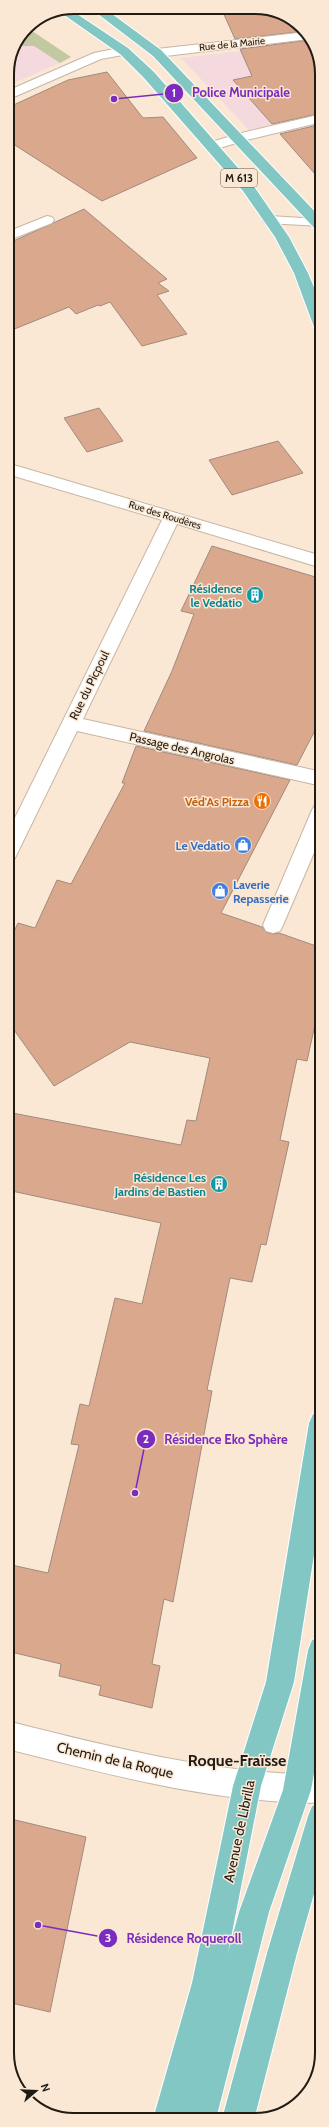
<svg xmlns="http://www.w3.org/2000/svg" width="329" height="2127" viewBox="0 0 329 2127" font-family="Cabin,sans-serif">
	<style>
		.commercial { fill: #f4d9de }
		.green { fill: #c2c8a0 }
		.building { fill: #daa88c; stroke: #a08b7f }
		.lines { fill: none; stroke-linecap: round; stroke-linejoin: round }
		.lane-casing { stroke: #c7b6a4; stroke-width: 2 }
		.street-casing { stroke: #c7b6a4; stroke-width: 2 }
		.primary-casing { stroke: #fff; stroke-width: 2 }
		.lane { fill: #fff; fill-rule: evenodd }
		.street { fill: #fff; fill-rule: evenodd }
		.primary { fill: #83c7c5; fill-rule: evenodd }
		.tram { stroke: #8d8174; stroke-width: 1.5 }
		.labels { text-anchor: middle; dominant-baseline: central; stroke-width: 3; stroke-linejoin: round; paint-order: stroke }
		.far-street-label { font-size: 10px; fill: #211b14; stroke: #fae8d5 }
		.shield { fill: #fae8d5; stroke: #62584e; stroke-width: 1 }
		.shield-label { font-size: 11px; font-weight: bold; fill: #211b14 }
		.culture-label { font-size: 12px; font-weight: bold; fill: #0d838f; stroke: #fae8d5; text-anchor: end }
		.street-label { font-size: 12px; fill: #211b14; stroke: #fae8d5 }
		.food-label { font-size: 12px; font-weight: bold; fill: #c56008; stroke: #fae8d5; text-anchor: end }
		.shop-label { font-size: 12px; font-weight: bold; fill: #366cbe; stroke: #fae8d5; text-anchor: end }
		.near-street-label { font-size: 14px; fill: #211b14; stroke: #fae8d5 }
		.near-neighbourhood-label { font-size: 16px; font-weight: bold; fill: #211b14; stroke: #fae8d5 }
		.rim { fill: none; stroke: #211b14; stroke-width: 2 }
		.leader { fill: none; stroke: #7b2cbf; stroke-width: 1.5 }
		.callout-dot { fill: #7b2cbf; stroke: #fae8d5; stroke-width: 1.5 }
		.mark-label { font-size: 12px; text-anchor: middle; font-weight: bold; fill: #fff }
		.callout-label { font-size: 13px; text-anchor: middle; font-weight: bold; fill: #7b2cbf; stroke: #fae8d5; stroke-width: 3; stroke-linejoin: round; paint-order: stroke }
	</style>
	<rect width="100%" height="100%" fill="#fae8d5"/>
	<!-- commercial -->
	<path class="commercial" d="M311,43l11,27v43l-73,17 -68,-72z
		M14,46h20l26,17 -53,23v-12z"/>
	<!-- green -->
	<path class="green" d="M26,27l45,30 -11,6 -26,-17h-20z"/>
	<!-- building -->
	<path class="building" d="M254,9h18l34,22 -71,8 -13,-29z
		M310,40l12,30v43l-50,11 -39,-44 19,-4 -12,-27z
		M107,72l36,46 20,-1 34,41 -95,43 -95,-61v-32l61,-28z
		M322,124v58l-42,-48z
		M84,209l83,70 -9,4 11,8 -12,4 30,39 -45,12 -32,-44 -10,4 -2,-1 -22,9 -7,-7 -62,25v-88z
		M99,408l24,33 -36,11 -23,-34z
		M278,441l25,32 -71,22 -23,-35z
		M212,546l110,33v138l-25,48 -153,-34 28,-60 22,-57 -13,-3z
		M136,746l154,34 -69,133 41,14 4,5 7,2 6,-1 43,15v45l-15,68 -10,-2 -17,81 9,2 -23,103 -5,-1 -9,38 -22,-4 -23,112 5,1 -39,211 -9,-3 -12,65 8,2 -8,42 -53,-13 2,-9 -42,-10 2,-12 -54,-13v-87l41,9 31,-128 -8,-1 9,-40 9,2 26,-108 27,6 19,-81 -154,-33v-78l174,33 6,-25 9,1 14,-63 -80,-16 -76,44 -47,-66v-74l11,-23 17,5 22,-48 14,4 54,-101h-3z
		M7,1818l79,19 -36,175 -43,-10z"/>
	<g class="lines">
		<!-- lane casing -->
		<g class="lane-casing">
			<path id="lane" d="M238,134l5,1 2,3 -2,3 -30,9 -7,-4 2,-3z
				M270,216l48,3 4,1v6l-57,-3 -2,-3 2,-3z
				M322,803v31l-39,91 -3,6 -7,2 -7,-2 -3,-6 49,-115 3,-5z"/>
		</g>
		<!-- street casing -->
		<g class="street-casing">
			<path id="street" d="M306,32l3,7 -152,18 -6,-4 6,-4z
				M124,47l6,4 -2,3 -27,5 -94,41v-9l87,-38z
				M322,114v8l-84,20 -7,-4 2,-3z
				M47,216l5,1 2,3 -2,3 -45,18v-9z
				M7,463l315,93v12l-145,-44 -94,195 239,53v14l-245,-55 -63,129 -7,2v-28l155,-314 -155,-46z
				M7,1721c104,26 207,53 315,54v28c-108,0 -211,-28 -315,-54z"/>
		</g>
		<!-- primary casing -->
		<g class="primary-casing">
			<path id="primary" d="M94,11h14l53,39 161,169v13l-5,-1 -164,-175z
				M60,12h14l54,36 26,24 99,113 36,52 19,36 14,34v25l-5,-2 -3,-3 -20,-54 -19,-36 -32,-46 -99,-113 -24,-24z
				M322,1411v93l-28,178 -33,104 -33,167 11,-41 44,-122 25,-140 4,-10 10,-4v93l-11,61 -42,122 -53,207h-63l39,-136 41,-197 33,-104 43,-259 4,-9z
				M322,1802v64l-25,87 -43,167 -32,-1 45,-166 41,-137 4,-10z"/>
		</g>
		<!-- lane -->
		<use href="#lane" class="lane"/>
		<!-- street -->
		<use href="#street" class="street"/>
		<!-- primary -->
		<use href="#primary" class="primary"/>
		<!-- tram -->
		<path class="tram" d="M314,2083l8,-37"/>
	</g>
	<!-- icons -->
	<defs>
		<g id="building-disc" transform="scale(0.9)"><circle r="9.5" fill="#0f9aa8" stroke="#fae8d5"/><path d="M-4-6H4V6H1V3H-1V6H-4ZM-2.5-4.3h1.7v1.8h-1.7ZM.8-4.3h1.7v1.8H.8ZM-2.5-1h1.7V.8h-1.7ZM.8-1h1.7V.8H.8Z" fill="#fff"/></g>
		<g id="restaurant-disc" transform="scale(0.9)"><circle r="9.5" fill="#e8710a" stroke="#fae8d5"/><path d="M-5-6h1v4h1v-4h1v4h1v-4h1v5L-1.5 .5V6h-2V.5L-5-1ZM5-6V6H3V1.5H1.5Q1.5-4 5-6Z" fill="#fff"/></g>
		<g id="shop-disc" transform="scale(0.9)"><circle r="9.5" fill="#3f7fe0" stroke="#fae8d5"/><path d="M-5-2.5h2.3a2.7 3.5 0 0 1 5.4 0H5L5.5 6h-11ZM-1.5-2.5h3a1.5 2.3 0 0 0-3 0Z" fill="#fff"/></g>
	</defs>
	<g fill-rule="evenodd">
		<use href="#building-disc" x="255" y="595"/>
		<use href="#restaurant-disc" x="262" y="801"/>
		<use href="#shop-disc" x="243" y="845"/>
		<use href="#shop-disc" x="220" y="891"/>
		<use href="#building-disc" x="219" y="1184"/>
	</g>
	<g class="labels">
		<!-- far-street labels -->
		<g class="far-street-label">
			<text transform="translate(232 44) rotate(-6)">Rue de la Mairie</text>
			<text transform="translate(165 515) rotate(17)">Rue des Roudères</text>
		</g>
		<!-- shield labels -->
		<rect class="shield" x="221" y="169" width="36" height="18" rx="3"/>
		<g class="shield-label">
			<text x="239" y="178">M 613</text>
		</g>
		<!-- culture labels -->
		<g class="culture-label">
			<text x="242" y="588">Résidence<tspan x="242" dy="14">le Vedatio</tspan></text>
			<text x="206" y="1177">Résidence Les<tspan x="206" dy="14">Jardins de Bastien</tspan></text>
		</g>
		<!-- street labels -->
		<g class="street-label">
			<text transform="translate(89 685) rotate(-64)">Rue du Picpoul</text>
			<text transform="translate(182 748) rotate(13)">Passage des Angrolas</text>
		</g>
		<!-- food labels -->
		<g class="food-label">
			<text x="249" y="801">Véd'As Pizza</text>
		</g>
		<!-- shop labels -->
		<g class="shop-label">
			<text x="230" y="845">Le Vedatio</text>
			<text x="233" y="884" text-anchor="start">Laverie<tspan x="233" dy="14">Repasserie</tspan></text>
		</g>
		<!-- near-street labels -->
		<g class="near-street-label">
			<text transform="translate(115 1760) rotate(13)">Chemin de la Roque</text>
			<text transform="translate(239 1831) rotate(-78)">Avenue de Librilla</text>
		</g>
		<!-- near-neighbourhood labels -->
		<g class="near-neighbourhood-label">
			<text x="237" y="1760">Roque-Fraïsse</text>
		</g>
	</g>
	<!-- crop -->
	<path d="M0 0H329V2127H0ZM74 14H255A60 60 0 0 1 315 74V2053A60 60 0 0 1 255 2113H74A60 60 0 0 1 14 2053V74A60 60 0 0 1 74 14Z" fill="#fae8d5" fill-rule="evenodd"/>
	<path class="rim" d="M74 14H255A60 60 0 0 1 315 74V2053A60 60 0 0 1 255 2113H74A60 60 0 0 1 14 2053V74A60 60 0 0 1 74 14Z"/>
	<!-- callouts -->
	<path class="leader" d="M114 99L174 93M135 1493L146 1439M38 1925L108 1938"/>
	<g class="callout-dot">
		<circle cx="114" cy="99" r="4"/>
		<circle cx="135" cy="1493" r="4"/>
		<circle cx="38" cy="1925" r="4"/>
		<circle cx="174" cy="93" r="10"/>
		<circle cx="146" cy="1439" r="10"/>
		<circle cx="108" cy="1938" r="10"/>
	</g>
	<g class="mark-label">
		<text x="174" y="97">1</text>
		<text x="146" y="1443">2</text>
		<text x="108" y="1942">3</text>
	</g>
	<g class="callout-label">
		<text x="241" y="97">Police Municipale</text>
		<text x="226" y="1444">Résidence Eko Sphère</text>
		<text x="184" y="1943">Résidence Roqueroll</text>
	</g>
	<!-- north arrow -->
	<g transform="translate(36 2091) rotate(71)" stroke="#fae8d5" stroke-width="3" paint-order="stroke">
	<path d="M0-3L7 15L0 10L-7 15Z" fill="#211b14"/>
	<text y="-6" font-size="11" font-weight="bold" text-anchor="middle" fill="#211b14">N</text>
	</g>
</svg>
